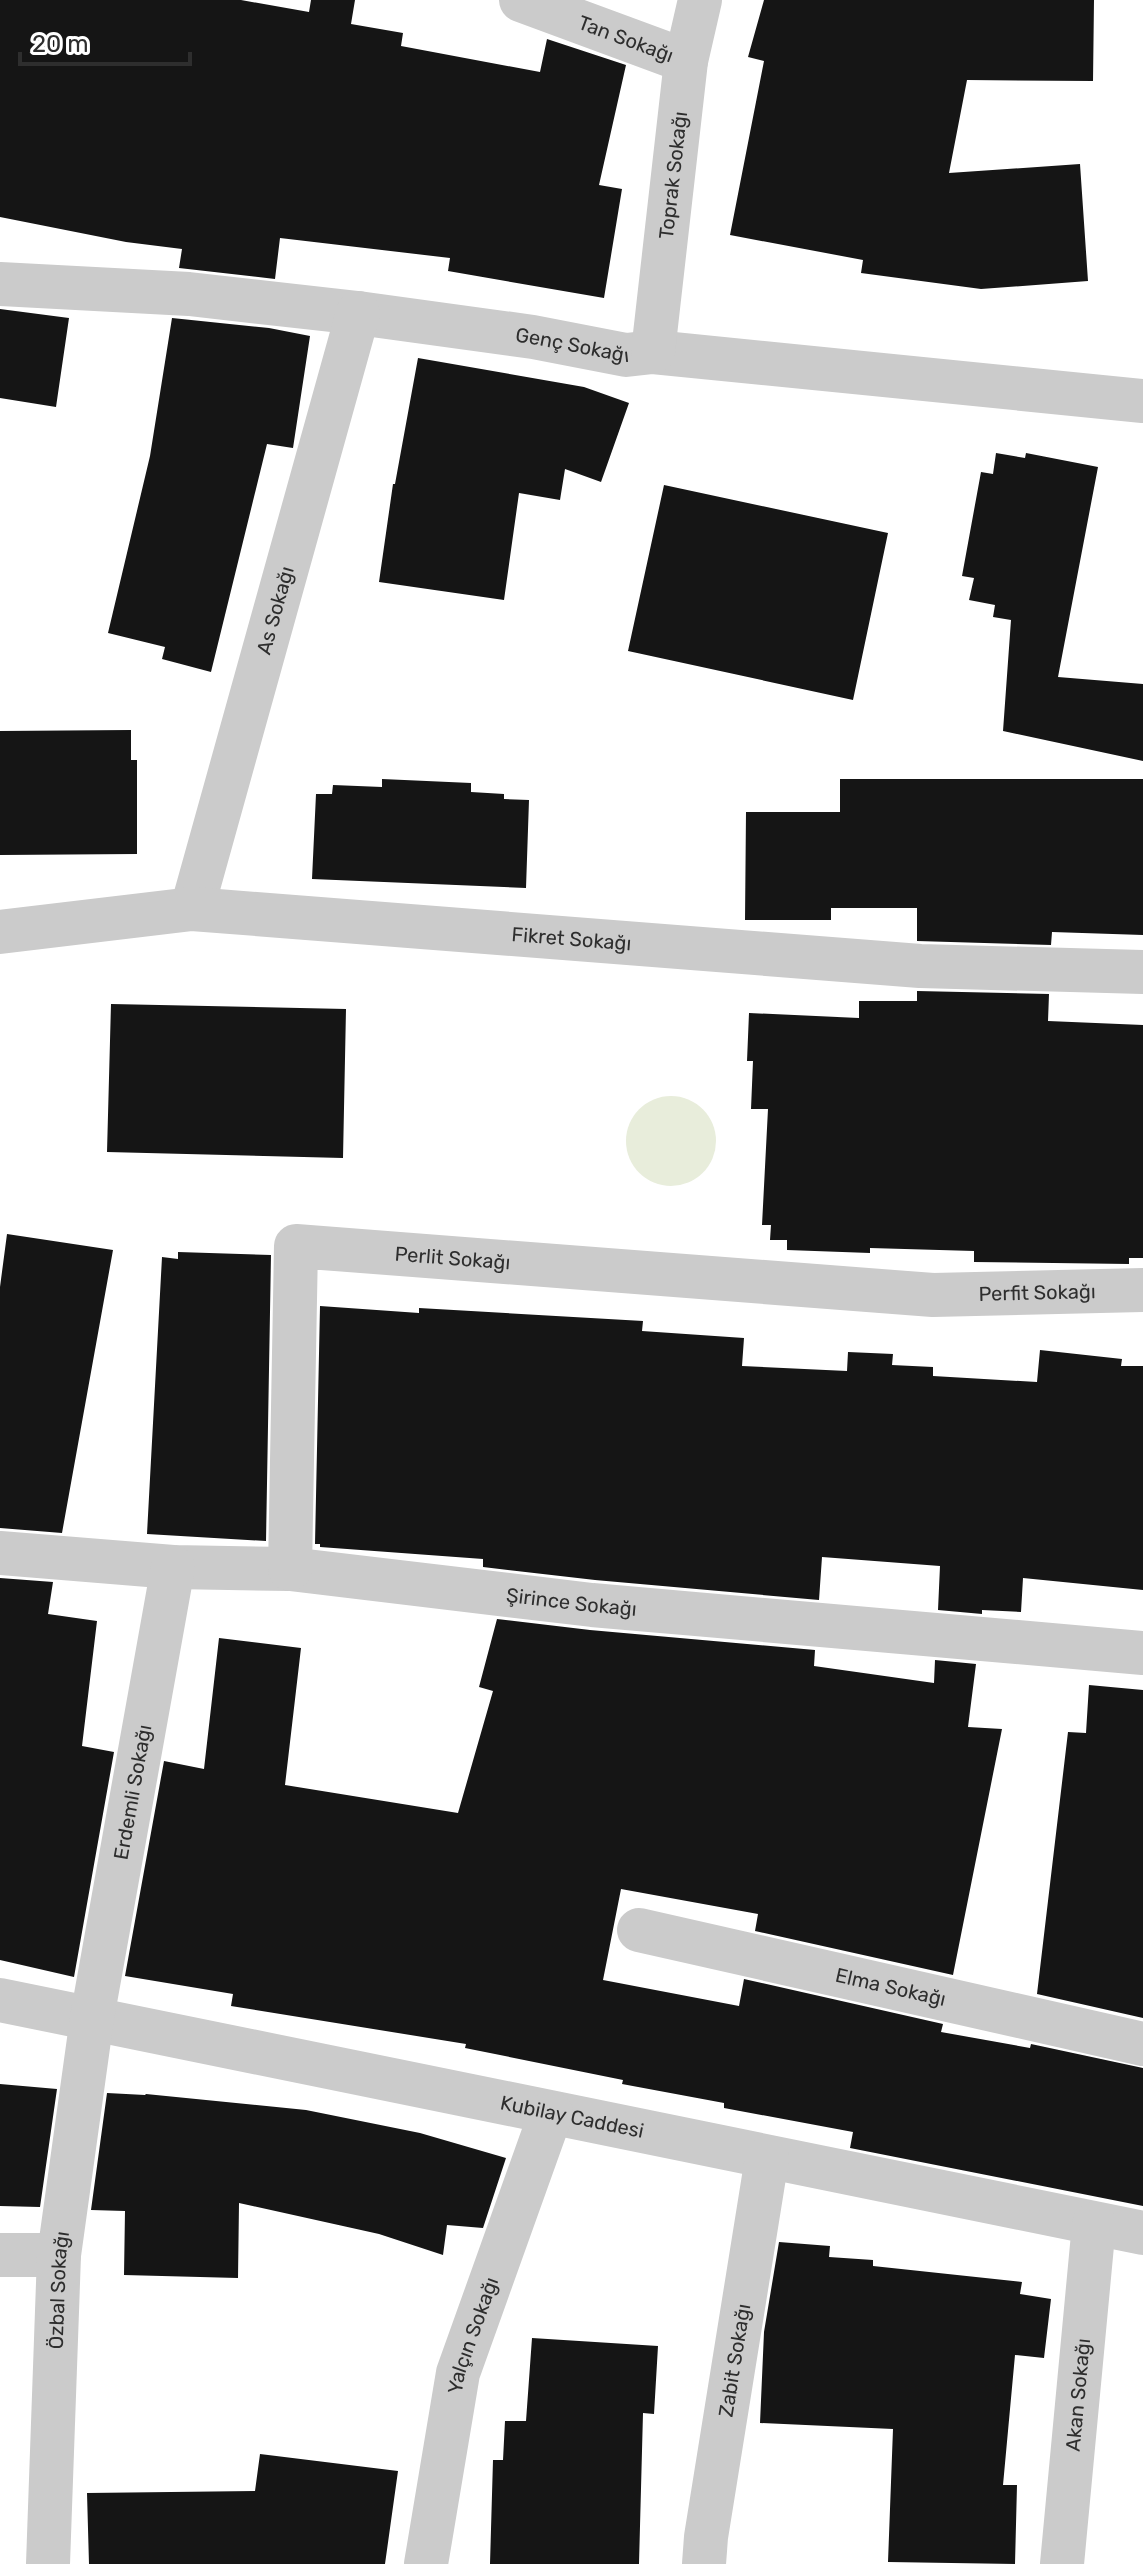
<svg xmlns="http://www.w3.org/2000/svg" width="1143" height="2564" viewBox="0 0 1143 2564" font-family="Rubik,sans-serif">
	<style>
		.green { fill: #e8eddb }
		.building { fill: #151515 }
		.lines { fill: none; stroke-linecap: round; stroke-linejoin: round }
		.minor { stroke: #cbcbcb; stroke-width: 44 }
		.labels { text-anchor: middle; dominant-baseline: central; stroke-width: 8; stroke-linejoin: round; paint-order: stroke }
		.street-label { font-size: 20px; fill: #2e2e2e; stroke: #fff }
	</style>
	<rect width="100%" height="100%" fill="#fff"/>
	<!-- green -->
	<path class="green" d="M626 1141a45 45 0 1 1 90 0a45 45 0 1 1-90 0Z"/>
	<!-- building -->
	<path class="building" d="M0,0h241l68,12 2,-12h44l-4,24 52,9 -2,13 139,26 7,-33 79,26 -27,120 23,4 -18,109 -156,-27 2,-13 -170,-20 -5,41 -96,-11 3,-19 -56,-7 -126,-25z
		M764,0h330l-1,81 -126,-1 -18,93 131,-9 8,117 -107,8 -120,-16 2,-13 -133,-25 34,-174 -16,-4z
		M0,309l69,9 -13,89 -56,-9z
		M172,318l97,10 41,8 -17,112 -26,-4 -56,228 -49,-13 3,-12 -57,-14 42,-177z
		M418,358l166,29 45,16 -28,79 -36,-13 -5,31 -41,-7 -15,107 -125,-18 14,-98h2z
		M996,453l29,5 1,-5 72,14 -40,210 85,7v77l-140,-30 8,-111 -18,-3 2,-12 -26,-5 5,-22 -12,-2 19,-104 12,2z
		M664,485l224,48 -35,167 -225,-49z
		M131,730v30h6v94l-137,1v-124z
		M382,779l89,4v9l33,2v5l25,1 -3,88 -214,-9 4,-85h16l1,-9 49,2z
		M840,779h303v156l-91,-3 -1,13 -134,-4v-33h-86v12h-86l1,-108h94z
		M917,991l132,3 -1,27 95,4v233h-14v6l-155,-2v-11l-104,-3v5l-83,-3v-10h-17l1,-15h-9l6,-116h-17l2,-48h-6l2,-48 110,5v-17h58z
		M111,1004l235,5 -3,149 -236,-6z
		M7,1234l106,16 -51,283 -62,-5v-241z
		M178,1252l93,3 -5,286 -119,-7 15,-277 16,2z
		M320,1306l99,7v-5l224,13 -1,10 102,7 -2,28 105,5 1,-19 45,2 -1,11 41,2v9l104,6 3,-32 82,9 -1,7h22v224l-120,-12 -2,34 -39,-2v4l-44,-4 2,-44 -118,-9 -3,43 -224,-20 -112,-13v-8l-163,-12v-3h-5z
		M0,1578l53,4 -5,32 49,7 -15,125 32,6 -40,225 -74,-17z
		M497,1619l93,11 225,20 -1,16 120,17 1,-23 41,4 -8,63 34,2 -49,246 -198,-44 3,-17 -137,-25 -18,91 136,26 5,-27 199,45 -2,8 89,16 1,-4 112,24v138l-293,-58 3,-16 -129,-24v-5l-102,-19 1,-4 -158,-32 1,-4 -235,-38 2,-12 -108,-18 39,-215 40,8 15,-131 82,10 -16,137 173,28 35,-122 -14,-4z
		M1089,1685l54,5v328l-106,-24 31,-262 18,1z
		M0,2084l57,5 -17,118 -40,-1z
		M107,2093l38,2 1,-1 160,16 114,23 86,25 -23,70 -36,-3 -4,30 -64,-21 -140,-31 -1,75 -114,-3 1,-64 -34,-1z
		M779,2242l51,4 -1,11 44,3v6l149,16 -2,12 31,5 -7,59 -29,-3 -12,130h14l-2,79 -127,-2 5,-133 -133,-6 4,-91z
		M532,2338l126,8 -4,68 -11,-1 -4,151h-149l3,-104h10l2,-39h21z
		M260,2454l138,17 -13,93h-296l-2,-71 168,-2z"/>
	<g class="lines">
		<!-- minor -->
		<g class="minor">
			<path id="s1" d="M521,0l165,61"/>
			<path id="s2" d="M0,284l189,10 169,19 175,24 93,18 27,-3 490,49"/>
			<path id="s3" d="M653,352l33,-291 14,-61"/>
			<path id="s4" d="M192,909l166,-596"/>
			<path id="s5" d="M0,932l192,-23 728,57 223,6"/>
			<path id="s6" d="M0,1553l173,14 117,2 302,36 551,48"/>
			<path id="s7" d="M290,1569l6,-323 637,49 210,-5"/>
			<path id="s8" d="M639,1930l504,114"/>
			<path id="s9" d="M0,2000l1143,233"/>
			<path d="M0,2255h59"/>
			<path id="s10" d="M48,2564l11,-309 33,-237 81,-451"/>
			<path id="s11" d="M426,2564l32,-191 93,-260"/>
			<path id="s12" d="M704,2564l2,-27 61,-379"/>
			<path id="s13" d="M1062,2564l32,-340"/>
		</g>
	</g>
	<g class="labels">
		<!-- street labels -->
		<g class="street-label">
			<text stroke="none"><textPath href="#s1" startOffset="112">Tan Sokağı</textPath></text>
			<text stroke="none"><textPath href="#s3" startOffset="178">Toprak Sokağı</textPath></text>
			<text stroke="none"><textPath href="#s2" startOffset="576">Genç Sokağı</textPath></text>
			<text stroke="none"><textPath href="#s4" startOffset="310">As Sokağı</textPath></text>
			<text stroke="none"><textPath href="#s5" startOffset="574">Fikret Sokağı</textPath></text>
			<text stroke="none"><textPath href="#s7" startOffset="480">Perlit Sokağı</textPath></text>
			<text stroke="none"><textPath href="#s7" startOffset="1066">Perfit Sokağı</textPath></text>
			<text stroke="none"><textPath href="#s6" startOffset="574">Şirince Sokağı</textPath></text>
			<text stroke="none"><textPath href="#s10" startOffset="778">Erdemli Sokağı</textPath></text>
			<text stroke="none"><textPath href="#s8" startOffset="258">Elma Sokağı</textPath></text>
			<text stroke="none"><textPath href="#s9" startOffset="584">Kubilay Caddesi</textPath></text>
			<text stroke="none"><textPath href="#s10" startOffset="274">Özbal Sokağı</textPath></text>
			<text stroke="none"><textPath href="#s11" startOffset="234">Yalçın Sokağı</textPath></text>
			<text stroke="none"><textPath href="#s12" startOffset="206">Zabit Sokağı</textPath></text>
			<text stroke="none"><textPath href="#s13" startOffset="170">Akan Sokağı</textPath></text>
		</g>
	</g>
	<!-- scale -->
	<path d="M20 52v12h170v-12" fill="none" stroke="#2e2e2e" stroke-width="4"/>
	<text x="32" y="52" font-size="24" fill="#2e2e2e" stroke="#ffffff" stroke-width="6" paint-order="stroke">20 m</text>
</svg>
